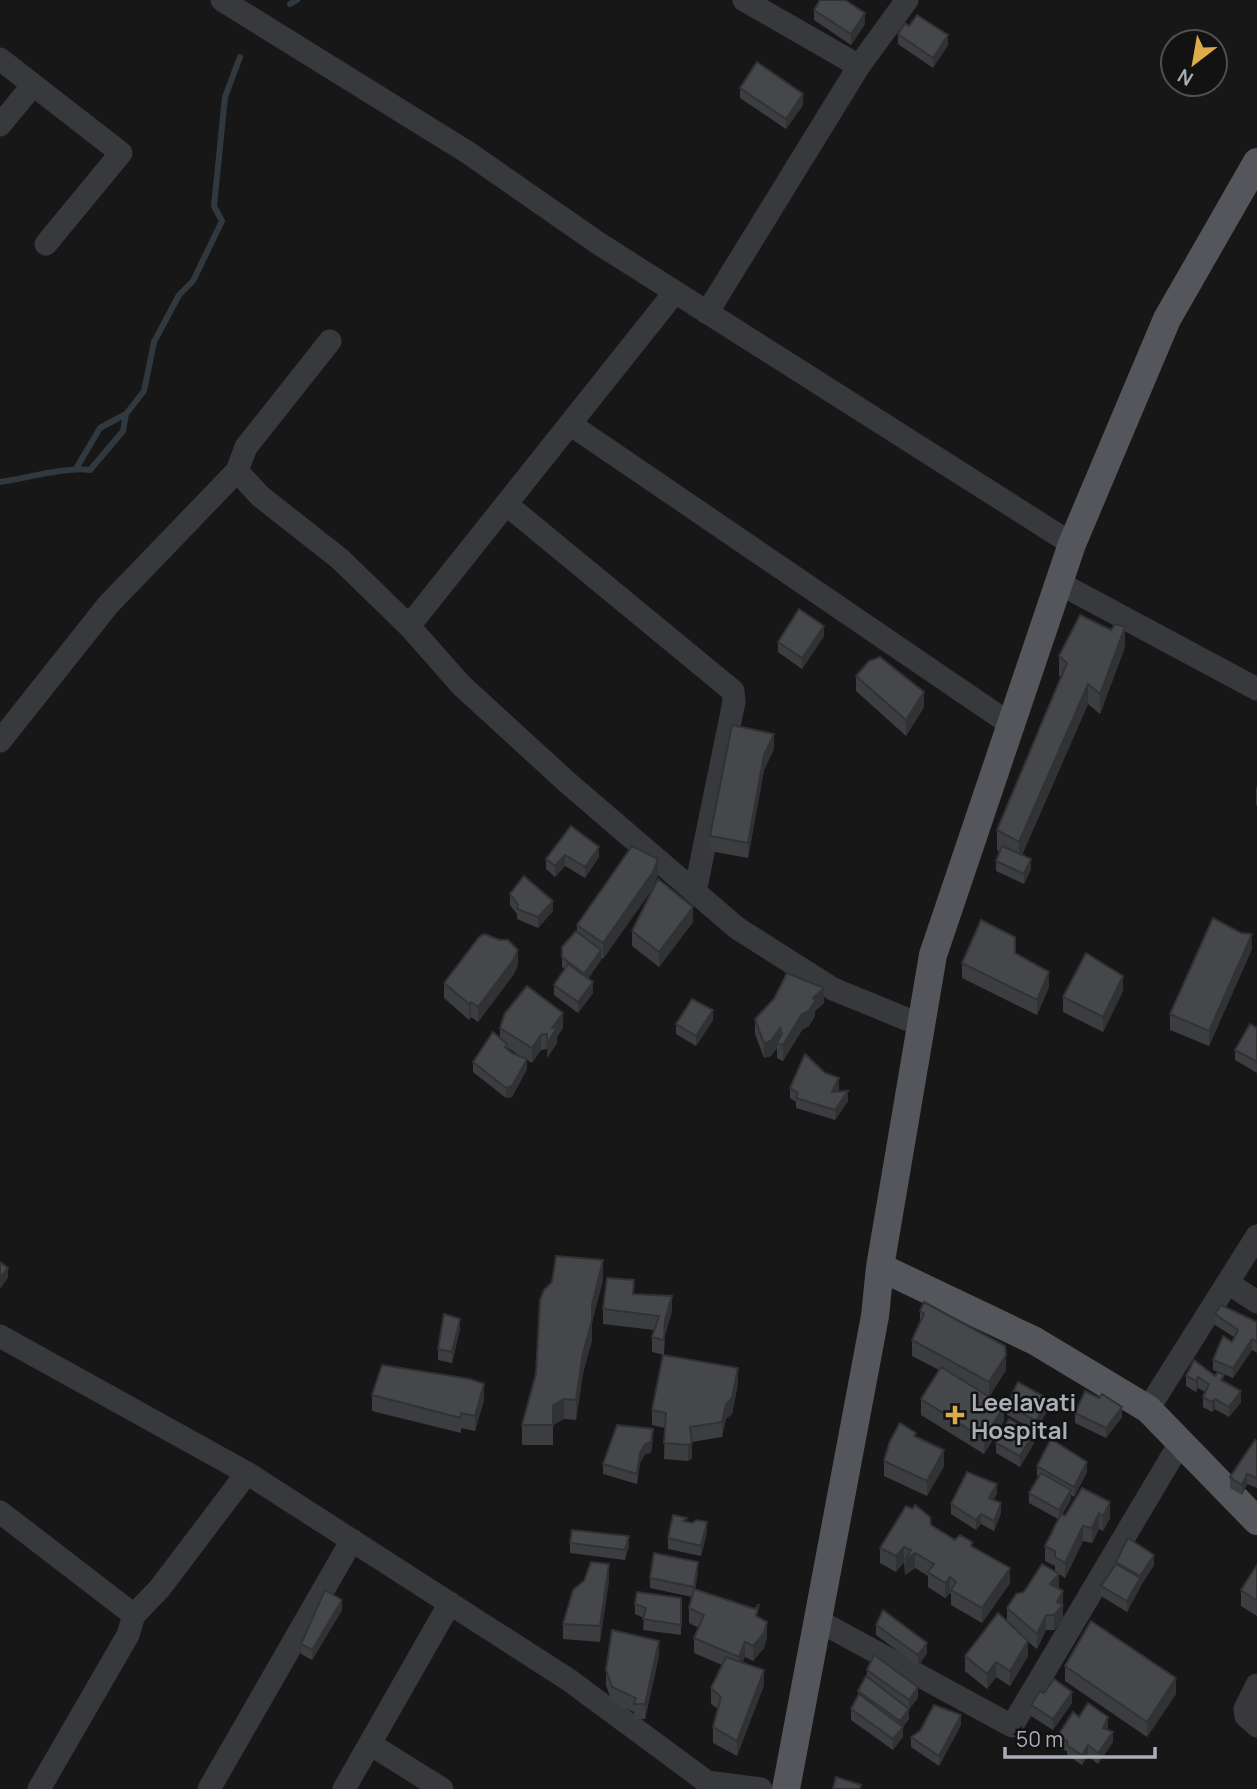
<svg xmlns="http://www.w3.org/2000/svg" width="1257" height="1789" viewBox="0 0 1257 1789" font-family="Manrope,sans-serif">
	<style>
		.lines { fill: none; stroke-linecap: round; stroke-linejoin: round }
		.stream { stroke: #313940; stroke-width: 6 }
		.minor { stroke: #38393d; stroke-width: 23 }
		.major { stroke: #54565b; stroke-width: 28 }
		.wall { fill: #3c3d40; fill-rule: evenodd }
		.shaded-wall { fill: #313234 }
		.building { fill: #46474b; stroke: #313234; stroke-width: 2 }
		.poi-dot { fill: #ddab4a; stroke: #121213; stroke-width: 2.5 }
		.labels { text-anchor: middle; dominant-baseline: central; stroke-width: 5; stroke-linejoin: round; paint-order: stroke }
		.poi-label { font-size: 24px; font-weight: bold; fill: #aaaeb7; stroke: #121213; text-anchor: start }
	</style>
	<rect width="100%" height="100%" fill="#171718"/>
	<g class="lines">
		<!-- stream -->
		<path class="stream" d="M290,4l7,-4
			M77,467l23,-39 26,-14
			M0,482c23,-3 70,-16 90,-12l33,-39 3,-17 18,-23 10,-49 25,-47 14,-14 29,-60 -8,-15 11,-109 15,-40"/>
		<!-- minor -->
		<path class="minor" d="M222,0l245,152 131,91 474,301
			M744,0l115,66
			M0,59l121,94 -75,91
			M0,125l33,-40
			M707,313l152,-247 48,-66
			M330,341l-84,106 -9,24 23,25 80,63 69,67 52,59 107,98 169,145 96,61 88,36
			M570,424l443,302
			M506,504l227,187 1,11 -39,190
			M1059,583l198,106
			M409,626l266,-334
			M0,741l108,-136 129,-134
			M1228,1283l29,19
			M0,1336l247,137 322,207 138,102 54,7
			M1148,1409l109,-173
			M0,1512l134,103
			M817,1620l195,106 168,-283
			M1257,1685l-12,24 1,7 11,10
			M370,1744l72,45
			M39,1789l89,-154 6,-20 26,-27 87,-115
			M209,1789l143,-249
			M344,1789l106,-186"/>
		<!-- major -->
		<path class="major" d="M880,1267l155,74 113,68 109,112
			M786,1789l89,-473 5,-49 53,-312 139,-411 95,-225 90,-157"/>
	</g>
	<!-- wall -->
	<path class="wall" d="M814,10l51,14 -14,21 -37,-25z
		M909,26l39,19 -15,23 -35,-24v-10z
		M740,88l63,17 -17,24 -46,-31z
		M824,636l-22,33 -24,-17v-10z
		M1125,647l-25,67 -12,-10 -66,151 9,14 -7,15 -28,-13v-10l4,-9 -3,-2v-20l64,-153 -2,-1v-20z
		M856,676l68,31 -18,29 -50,-45z
		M774,749l-10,21 -16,88 -38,-7v-15z
		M1257,785v21l-1,-1v-15z
		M571,826l28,31 -14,21 -20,-12 -10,11 -9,-8v-10z
		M658,874l-5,14 -50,71 -2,-1v2l-13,19 5,14 -15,20 -24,-18v-10l11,-16 -3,-2v-20l15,-15v-7z
		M510,894l43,17 -15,17 -21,-9v-5l-7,-9z
		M693,922l-34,45 -27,-21v-15z
		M1252,949l-43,97 -39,-16v-16z
		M1015,953l34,34 -12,28 -75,-37v-15z
		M518,965l-4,9 -36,48 -7,-5 -2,3 -25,-22v-15z
		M1123,991l-20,41 -40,-20v-15z
		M824,1003l-9,8v5l-6,10 -7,4 -19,31 -6,-3v-10l-6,8 -7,2 -9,-24v-15z
		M713,1020l-17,26 -20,-12v-10z
		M500,1028h63l-6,9v6l-10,15v-9l-6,1 -9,13 -5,-3v9l-15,28 -6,1 -33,-26v-10l27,-24zM507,1047l15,10 -10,-4z
		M1257,1028v45l-22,-13v-10z
		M790,1088l49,1 -2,3 11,9 -13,19 -39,-12v-6l-6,-4z
		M603,1280l-11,42v18l-9,33 -7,47 -12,-1 -11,6v20h-31v-20z
		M634,1294l38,17 -7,24 -1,20 -12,-3v-15l2,-7 -51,-6v-15z
		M920,1311l86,59 -17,27 15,24 -20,33 -63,-39v-16l18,-29 -27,-14v-16l8,-17z
		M1215,1314l42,8v31l-5,-3 -19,28 -14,-6 5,10 17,20 -12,15 -14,-8 -3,3 -9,-5v-10l2,-5 -7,-4 -2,4 -10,-6v-10h29l3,-4 -5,-2v-10l19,-18 2,-5 -19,-12z
		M460,1329l-8,34 -14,-3v-11z
		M738,1383l-6,31 -6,5 -4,18 -30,5v16l-4,3 -24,-2 1,-31 -13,-3v-15z
		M372,1395l112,5 -9,31 -14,-3v5l-89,-22z
		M1007,1405l41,4 -12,22 -29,-16z
		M1075,1413l47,4 -16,21 -31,-15z
		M916,1437l28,29 -17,30 -43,-20v-15z
		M653,1439l-2,14 -6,1 -5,9 -3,21 -34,-10v-10z
		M1257,1441v47l-10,-4 -5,11 -12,-7v-11z
		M996,1443h38l-14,24 -24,-14z
		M1037,1466l50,6 -13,25 -3,-2v5l-9,15 3,1 17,-28 28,30 -7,13 -4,-2 -7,14 -9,-2 -18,37 -6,-4v15l4,2v29l-9,10h-8l-9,19 -9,-7v14l-18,30 -14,-9 -9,12 -22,-18v-15l42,-34v-14l17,-16 31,-21v-5l-10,-5v-15l13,-27 -29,-16v-10l9,-16 -1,-1z
		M997,1494l-4,6 8,13 -7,18 -13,-7 -5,6 -25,-16v-10z
		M687,1522l20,10 -6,24 -33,-7v-11z
		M931,1525l24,15 16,6 39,37 -28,40 -31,-18v-11l-1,-1 -5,5 -17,-11v-11l-13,-8 -10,7 -1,-13 -8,10 -16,-9v-15z
		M570,1543l59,3 -4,14 -55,-7z
		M1116,1562l38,3 -14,22v-1l-13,26 -26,-16v-10l15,-22z
		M1257,1565v51l-16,-10v-16z
		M698,1572l-3,17 64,29 8,19 -3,11 -11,13 -8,-4 -3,6 22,22 -27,71 -24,-13v-16l5,-18 -7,-5v-16l11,-23 -28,-12v-15l5,-10 -10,-5v-15l3,-11 -42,-9v-10z
		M609,1580l-9,62 -37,-3v-15z
		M681,1598v37l-38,-5 1,-12 -9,-4v-10z
		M342,1610l-30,50 -11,-6v-10z
		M876,1625l51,28 -9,13 -42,-31z
		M659,1656l-14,63h-11v-7l-22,-10 -6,-17v-15z
		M1065,1666l111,28 -29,43 -82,-56z
		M867,1670l51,28 -9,11v10l-6,8v10l-10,13 -42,-30v-11l7,-13v-5l9,-14z
		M1044,1693l28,10 -19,27 -22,-14v-11z
		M1079,1717l29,10 -1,2 6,13 -15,22 -10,-8 -6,9 -15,-10v-4l-10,-3v-11z
		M961,1725l-22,41 -28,-19v-10z"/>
	<!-- shaded-wall -->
	<path class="shaded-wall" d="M865,13v11l-14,21v-11z
		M948,35v10l-15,23v-10z
		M803,94v11l-17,24v-10z
		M824,626v10l-22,33v-11z
		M1125,627v20l-25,67v-20z
		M1088,684v20l-69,158v-20z
		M924,692v15l-18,29v-16z
		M774,734v15l-10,21 -16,88v-15l16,-88z
		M599,847v10l-14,21v-11z
		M565,855v11l-10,11v-11z
		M658,859v15l-5,14 -50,71v-16z
		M1031,859v10l-7,15v-10z
		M553,901v10l-15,17v-11z
		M693,907v15l-34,45v-15z
		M1252,934v15l-43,97v-15z
		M518,950v15l-4,9 -36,48v-15z
		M601,950v10l-17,24v-10z
		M1049,972v15l-12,28v-15z
		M1123,976v15l-20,41v-15z
		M593,982v11l-15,20v-11z
		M824,988v15l-9,8v5l-6,10 -7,4 -19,31v-16l30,-47z
		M471,1002v15l-2,3v-16z
		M713,1010v10l-17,26v-10z
		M563,1013v15l-6,9v6l-10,15v-15l5,-15z
		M780,1028v16l-3,-1v5l-6,8 -7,2v-15z
		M541,1035v15l-9,13v-15z
		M527,1059v10l-15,28 -6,1v-10z
		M839,1078v11l-7,14v-11z
		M848,1091v10l-13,19v-10z
		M603,1260v20l-11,42v18l-9,33 -7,47v-20l7,-47 9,-48z
		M8,1268v10l-8,11v-11z
		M672,1296v15l-7,24 -1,20 1,-35z
		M460,1319v10l-8,34v-11z
		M1252,1339v11l-19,28v-10z
		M1006,1355v15l-17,27v-15z
		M738,1368v15l-6,31 -6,5 -4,18v-15z
		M1198,1377v11l-2,4v-11z
		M484,1384v16l-9,31v-15z
		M1241,1391v11l-12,15v-10z
		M564,1399v20l-11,6v-20z
		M1048,1399v10l-12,22v-10z
		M1215,1399v10l-3,3v-10z
		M1004,1406v15l-20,33v-15z
		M1122,1407v10l-16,21v-10z
		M653,1429l-2,24 -6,1 -5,9 -3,21v-10l3,-21z
		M1034,1433v10l-14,24v-11z
		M692,1443v15l-4,3v-16z
		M944,1450v16l-17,30v-15z
		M1087,1462v10l-13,25v-10z
		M1247,1474v10l-5,11v-10z
		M997,1484v10l-8,14v-10z
		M1071,1490v10l-12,20v-10z
		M1110,1502v16l-7,13v-15z
		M1001,1503v10l-7,18v-10z
		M1099,1513v16l-7,14v-15z
		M981,1514v10l-5,6v-10z
		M707,1522v10l-6,24v-10z
		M1083,1526v15l-18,37v-15z
		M629,1536v10l-4,14v-10z
		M904,1547v15l-8,10v-16z
		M915,1553v15l-10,7v-15z
		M1154,1555v10l-14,22v-11z
		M698,1562v10l-4,25v-10z
		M609,1564v16l-9,62v-16z
		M1010,1568v15l-28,40v-15z
		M1059,1574v15l-9,-5z
		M950,1577v16l-5,5v-15z
		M1140,1578v10l-13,24v-11z
		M1063,1591v29l-9,10v-15l3,-13z
		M342,1600v10l-30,50v-10z
		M1046,1615v15l-9,19v-15z
		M767,1622v15l-3,11 -11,13v-15z
		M659,1641v15l-14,63v-15z
		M1028,1641v15l-18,30v-15z
		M745,1642v15l-6,15v-15z
		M927,1643v10l-9,13v-11z
		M996,1662v15l-9,12v-15z
		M764,1670v15l-27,71v-15z
		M1176,1678v16l-29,43v-15z
		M918,1687v11l-9,11v10l-6,8v10l-10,13v-11l7,-8v-10l9,-11v-10z
		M1072,1692v11l-19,27v-11z
		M961,1715v10l-22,41v-10z
		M1108,1717v10l-5,11v-10z
		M1113,1732v10l-15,22v-11z
		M1088,1745v11l-6,9v-10z"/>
	<!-- building -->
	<path class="building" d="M820,0h25l20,13 -14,21 -37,-24z
		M917,15l31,20 -15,23 -35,-24 7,-11 4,3z
		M757,62l46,32 -17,25 -46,-31z
		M799,609l25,17 -22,32 -24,-16z
		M1080,615l31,15 4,-6 10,3 -25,67 -12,-10 -69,158 -22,-12 70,-167 -8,-7z
		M880,657l44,35 -18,28 -50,-44 13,-15z
		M732,725l42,9 -10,21 -16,88 -38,-7z
		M571,826l28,21 -14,20 -20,-12 -10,11 -9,-7z
		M632,846l26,13 -5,13 -50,71 -26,-18z
		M1002,846l29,13 -7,15 -28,-13z
		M524,876l29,25 -15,16 -21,-8 1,-4 -8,-11z
		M658,879l35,28 -34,45 -27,-21z
		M1213,918l28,15 11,1 -43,97 -39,-17z
		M981,920l34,17v16l34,19 -12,28 -75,-37z
		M576,931l25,19 -17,24 -22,-17v-10z
		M485,934l14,6h9l10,10 -4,9 -36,48 -7,-5 -2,2 -25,-21 36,-47z
		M1086,953l37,23 -20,41 -40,-20z
		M568,964l25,18 -15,20 -24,-17z
		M787,973l37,15 -11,10 2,3 -6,10 -7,3 -19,31 -6,-2 5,-9 -2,-6 -9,13 -7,2 -9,-24 19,-20z
		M527,986l36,27 -11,15h5l-10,15v-9l-6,1 -9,13 -32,-20 5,-15z
		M692,999l21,11 -17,26 -20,-12z
		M1250,1024l7,4v34l-22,-12z
		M493,1032l14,12 -2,3 7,6 15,6 -15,27 -6,2 -33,-26z
		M805,1054l20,19 14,5 -7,14 16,-1 -13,19 -39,-12 2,-5 -8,-5z
		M556,1256l47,4 -11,45v15l-9,33 -7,47 -12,-1 -11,6v20h-31l14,-51 4,-74 4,-10 8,-8z
		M0,1262l8,6 -8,10z
		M607,1278l27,2 -1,14 39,2 -7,24 -1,20 -12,-3 7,-21 -56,-7z
		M924,1302l81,44 1,9 -17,27 -77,-42 12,-26 -4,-3z
		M1221,1305l36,17v20l-5,-3 -19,29 -20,-8 10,-24 9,6 6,-12 -23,-16z
		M444,1314l16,5 -8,33 -14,-3z
		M663,1355l75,13 -6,30 -6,6 -4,18 -32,5 2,16 -4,2 -24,-2 2,-30 -14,-3z
		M1194,1360l21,16 3,-4 6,3 -3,5 20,11 -12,16 -14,-8 -3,3 -9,-5 6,-13 -11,-7 -2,4 -10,-5z
		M382,1365l88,14 14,5 -9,32 -14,-3v5l-89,-23z
		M941,1367l63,39 -20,33 -63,-40z
		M1018,1382l30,17 -12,22 -29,-16z
		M1085,1391l14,7 3,-4 20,13 -16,21 -31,-15z
		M1009,1419l25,14 -14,23 -24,-13z
		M900,1423l16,10 -2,3 30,14 -17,31 -43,-20 6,-20z
		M617,1425l36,4 -2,13 -6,2 -5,9 -3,21 -34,-10z
		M1051,1439l36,23 -13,25 -37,-21z
		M1255,1440l2,1v37l-10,-4 -5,11 -12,-8z
		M967,1472l30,12 -8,14 12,5 -7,18 -13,-7 -5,6 -25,-16z
		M1041,1473l30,17 -12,20 -30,-17z
		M1082,1488l28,14 -7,14 -4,-3 -7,15 -9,-2 -18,37 -10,-6v-6l-10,-5 16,-32 4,2z
		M915,1505l15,12 1,8 24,15 5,-5 12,7 -1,4 39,22 -28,40 -31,-18 5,-8 -6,-5 -5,6 -17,-11 6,-8 -19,-11 -10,7 6,-10 -7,-3 -8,9 -16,-8 26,-42 7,3z
		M673,1515l14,3 -4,3 9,2 5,-3 10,2 -6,24 -33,-8z
		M572,1530l57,6 -4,14 -55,-7z
		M1128,1538l26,17 -14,21 -24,-14z
		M654,1553l44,9 -4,25 -44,-9z
		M591,1562l18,2 -9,62 -37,-2 10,-34 11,-9z
		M1042,1564l17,10 -9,10 13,7 -6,11 6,3 -9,10h-8l-9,19 -30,-26 9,-14 8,-2z
		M1116,1564l24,14 -13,23 -26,-15z
		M1257,1565v36l-16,-11z
		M694,1589l61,20 4,-5 -3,12 11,6 -3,11 -11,13 -8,-4 -6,15 -45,-19 10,-23 -15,-7z
		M325,1590l17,10 -30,50 -11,-6z
		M637,1592l44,6v27l-38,-6 3,-11 -11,-4z
		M883,1610l44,33 -9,12 -42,-30z
		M998,1613l30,28 -18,30 -14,-9 -9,12 -22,-18z
		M1091,1621l85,57 -29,44 -82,-56z
		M612,1630l47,11 -14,63h-11l2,-6 -24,-11 -6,-17z
		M874,1655l44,32 -9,13 -42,-30z
		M726,1657l38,13 -27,71 -24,-14 8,-30 -10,-9z
		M866,1676l43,33 -9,12 -42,-30z
		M1054,1679l18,13 -19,27 -22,-14 9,-14 4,2z
		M859,1694l44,33 -10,12 -42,-30z
		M1088,1703l20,14 -5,11 10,4 -15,21 -10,-8 -6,10 -15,-10v-4l-10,-4 16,-25 6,5z
		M934,1705l27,10 -22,41 -28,-19 9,-6z
		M836,1777l25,8 -1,4h-27z"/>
	<!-- markers -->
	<path class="poi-dot" d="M951.5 1404.5h7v7h7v7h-7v7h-7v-7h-7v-7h7z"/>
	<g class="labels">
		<!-- poi labels -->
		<g class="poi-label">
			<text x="971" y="1401">Leelavati<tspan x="971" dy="28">Hospital</tspan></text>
		</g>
	</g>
	<!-- north arrow -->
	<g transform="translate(1194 63) rotate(211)"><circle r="33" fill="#121213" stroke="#4f5055" stroke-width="2"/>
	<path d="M0-5L12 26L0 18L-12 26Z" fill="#ddab4a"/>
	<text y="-10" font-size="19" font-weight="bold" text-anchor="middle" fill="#aaaeb7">N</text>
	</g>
	<!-- scale -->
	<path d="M1005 1747v10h150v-10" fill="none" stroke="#aaaeb7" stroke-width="3.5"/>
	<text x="1016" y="1747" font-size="21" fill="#aaaeb7" stroke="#121213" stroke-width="5" paint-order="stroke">50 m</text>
</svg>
